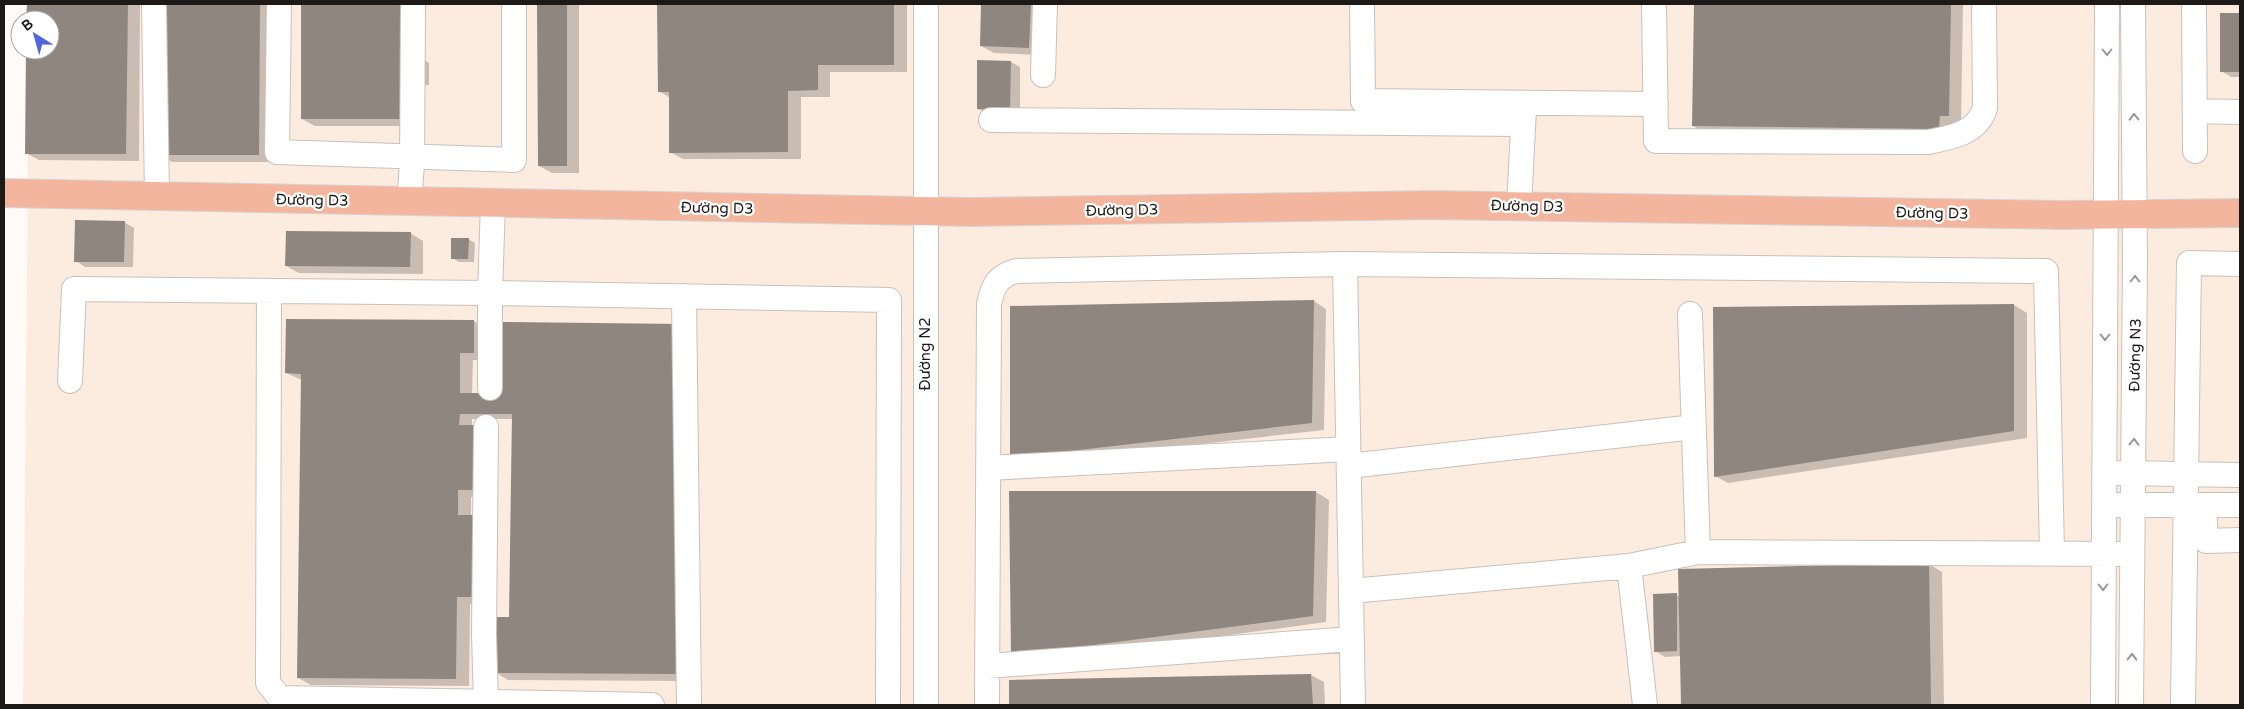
<svg xmlns="http://www.w3.org/2000/svg" width="2244" height="709" viewBox="0 0 2244 709" font-family="'Varela Round',sans-serif">
	<style>
		.built { fill: #fcece0 }
		.shadow { fill: #0003 }
		.building { fill: #8f8680 }
		.lines { fill: none; stroke-linecap: round; stroke-linejoin: round }
		.minor-casing { stroke: #cac0ba; stroke-width: 26 }
		.major-casing { stroke: #d6d6d5; stroke-width: 30 }
		.minor { stroke: #fff; stroke-width: 24 }
		.major { stroke: #f4b59f; stroke-width: 28 }
		.oneway { stroke: #999896 }
		.labels { text-anchor: middle; dominant-baseline: central; stroke-width: 4.5; stroke-linejoin: round; paint-order: stroke }
		.street-label { font-size: 15px; fill: #1c1916; stroke: #fff }
	</style>
	<rect width="100%" height="100%" fill="#fefaf7"/>
	<!-- built -->
	<path class="built" d="M29,4h2211v701h-2217l6,-655h21v-30h-21z"/>
	<!-- shadow -->
	<path class="shadow" d="M28,4h112l-1,157 -100,-1 -13,-7 1,-103h23v-30h-22z
		M160,4h113l-2,158h-99l-13,-8z
		M303,4h114l6,55 6,4v22h-12v41h-102l-13,-7z
		M539,4h40v169h-27l-13,-7z
		M659,4h248v68h-77v25h-29v62h-118l-13,-7v-54l-11,-7z
		M983,4h61l-2,51 -48,-2 -13,-7z
		M1696,4h267l-2,119h-9v13l-246,-3 -13,-7z
		M2221,14h19v63h-9l-10,-6z
		M1011,62l9,5v47h-32l-10,-5z
		M124,222l10,6 -1,39h-48l-9,-6z
		M410,233l13,8v33l-124,-1 -13,-7z
		M468,239l7,4 -1,19h-15l-7,-4z
		M1314,301l12,8 -2,121 -300,34z
		M2014,305l13,8v125l-299,45 -13,-7 -1,-168z
		M287,320l187,1 13,8v31h-14l-1,34 29,1 179,-70 9,356 -181,-1 -13,-8 15,-54 3,-199h-41v7l17,71h-18v19l18,88h-19l-1,82 -158,-1 -13,-7 4,-298 -16,-7z
		M1316,492l13,8 -3,122 -301,41 -14,-170z
		M1929,564l13,8 2,133h-262l-1,-49 -16,1 -10,-6 21,-57 4,3z
		M1311,675l13,7 1,23h-314v-23z"/>
	<!-- building -->
	<path class="building" d="M27,4h101l-2,150h-101l1,-104h24v-30h-24z
		M159,4h101l-1,151h-101z
		M301,4h103v115h-103z
		M537,4h30v162h-29z
		M657,4h237v61h-76v25l-30,1v61l-119,1v-61h-11z
		M981,4h50l-2,44 -49,-2z
		M1694,4h257l-2,112h-9l-1,13 -247,-3z
		M2220,13h20v59h-20z
		M977,60l34,1 -1,49 -33,-1z
		M75,220l50,1 -1,41h-50z
		M286,231l125,1 -1,35 -125,-1z
		M451,238h18l-1,21h-17z
		M1314,300l-2,123 -302,35v-152z
		M2014,304v127l-300,46 -1,-170z
		M286,319l188,1v33h-14v40h40l1,-71 180,2 -5,350 -182,-1 1,-56h14l3,-203h-52l-1,11h19l-1,65h-19v25h20l-1,82h-20l-1,82 -159,-1 4,-304 -16,-1z
		M1009,491h307l-3,125 -302,40z
		M1929,563l2,142h-250l-3,-136z
		M1677,593v58l-23,1 -1,-58z
		M1311,674l2,31h-304v-25z"/>
	<g class="lines">
		<!-- minor casing -->
		<g class="minor-casing">
			<path id="minor" d="M154,4l3,193
				M279,4l-2,148 237,8v-156
				M1362,4l1,97 293,3
				M1654,4l2,137 272,1c22,-4 50,-9 57,-34l-1,-104
				M2194,4l1,147
				M1043,75l2,-71
				M2195,111l45,1
				M991,120l532,4
				M409,203l3,-39 1,-160
				M1519,206l5,-97
				M1345,264l701,7 6,282
				M269,291l-1,392 12,15 372,7
				M684,296l5,409
				M1690,314l8,238
				M70,381l4,-92 416,4 399,7 -1,405
				M490,388v-95l3,-90
				M486,427l-2,207 2,69
				M1349,466l345,-39
				M988,468l360,-19
				M2118,473l122,2
				M2117,505h123
				M2204,505l2,36 34,-1
				M1629,566l69,-14 421,2
				M1351,591l278,-25 16,139
				M987,666l365,-27
				M926,705v-701
				M987,705l2,-401c4,-18 8,-28 27,-33l329,-7 8,441
				M2103,705l4,-701
				M2131,705l4,-443 -2,-258
				M2183,705l6,-442 51,1"/>
		</g>
		<!-- major casing -->
		<g class="major-casing">
			<path id="major" d="M4,193l966,19 462,-7 629,10 179,-2"/>
		</g>
		<!-- minor -->
		<use href="#minor" class="minor"/>
		<!-- major -->
		<use href="#major" class="major"/>
	</g>
	<!-- one-way arrows -->
	<defs><path id="oneway-chevron" d="M-2-3.5L2.5 0L-2 3.5" fill="none" stroke-width="1.6" stroke-linecap="round" stroke-linejoin="round" transform="scale(1.25)"/></defs>
	<g class="oneway">
		<use href="#oneway-chevron" transform="translate(2107 52) rotate(90)"/>
		<use href="#oneway-chevron" transform="translate(2134 117) rotate(-91)"/>
		<use href="#oneway-chevron" transform="translate(2135 279) rotate(-90)"/>
		<use href="#oneway-chevron" transform="translate(2105 337) rotate(90)"/>
		<use href="#oneway-chevron" transform="translate(2134 442) rotate(-89)"/>
		<use href="#oneway-chevron" transform="translate(2103 587) rotate(90)"/>
		<use href="#oneway-chevron" transform="translate(2132 657) rotate(-89)"/>
	</g>
	<g class="labels">
		<!-- street labels -->
		<g class="street-label">
			<text transform="translate(312 200) rotate(1)">Đường D3</text>
			<text transform="translate(1527 206) rotate(1)">Đường D3</text>
			<text transform="translate(717 208) rotate(1)">Đường D3</text>
			<text transform="translate(1122 210) rotate(-1)">Đường D3</text>
			<text transform="translate(1932 213) rotate(1)">Đường D3</text>
			<text transform="translate(925 354) rotate(-90)">Đường N2</text>
			<text transform="translate(2135 355) rotate(-89)">Đường N3</text>
		</g>
	</g>
	<!-- border -->
	<rect width="2244" height="709" fill="none" stroke="#1c1916" stroke-width="10"/>
	<!-- north arrow -->
	<g transform="translate(35 35) rotate(323)"><circle r="24" fill="#ffffff" stroke="#a4a3a2"/>
	<path d="M0-4L9 19L0 12L-9 19Z" fill="#5166dc"/>
	<text y="-8" font-size="14" font-weight="bold" text-anchor="middle" fill="#1c1916">B</text>
	</g>
</svg>
